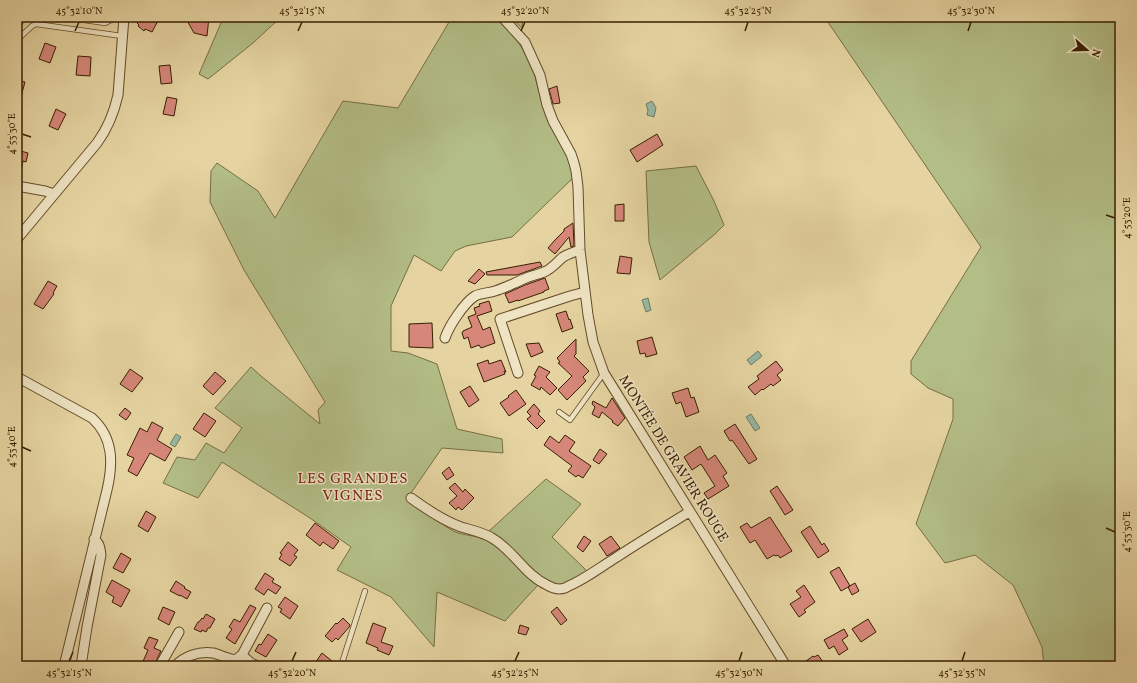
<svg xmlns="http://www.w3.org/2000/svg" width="1137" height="683" viewBox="0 0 1137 683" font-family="Vollkorn,serif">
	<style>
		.green { fill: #b3bd86; stroke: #766e44 }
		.water { fill: #96b8a4; stroke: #717b63 }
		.building { fill: #d6877a; stroke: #391f01 }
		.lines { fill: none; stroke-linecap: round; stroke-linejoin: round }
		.service-casing { stroke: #644c29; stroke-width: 6 }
		.minor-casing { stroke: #644c29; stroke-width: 11 }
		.service { stroke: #eee3c2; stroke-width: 4.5 }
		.minor { stroke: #eee3c2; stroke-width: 9 }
		.ticks { fill: none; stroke: #391f01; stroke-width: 1.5 }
		.labels { text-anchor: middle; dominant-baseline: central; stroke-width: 3; stroke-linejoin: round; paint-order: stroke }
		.street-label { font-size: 14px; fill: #391f01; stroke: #eee3c2 }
		.neighbourhood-label { font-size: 15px; letter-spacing: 1px; fill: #7a1f14; stroke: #eee3c2 }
		.neatline { fill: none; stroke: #391f01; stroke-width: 1.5 }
		.ticks-label { font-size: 10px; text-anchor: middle; fill: #391f01 }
	</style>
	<rect width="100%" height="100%" fill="#e5d4a1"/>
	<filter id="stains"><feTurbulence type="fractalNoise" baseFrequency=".005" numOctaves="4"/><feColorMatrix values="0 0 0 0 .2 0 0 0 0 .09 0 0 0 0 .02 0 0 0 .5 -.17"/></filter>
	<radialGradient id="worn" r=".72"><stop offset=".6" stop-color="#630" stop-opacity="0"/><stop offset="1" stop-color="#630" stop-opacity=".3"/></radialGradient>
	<!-- green -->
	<path class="green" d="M230,17h51l-28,26 -45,36 -9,-5 22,-51z
		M452,17h43l7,5 12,14 8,12 12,25 5,19 37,83 -64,62 -46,9 -11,5 -14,20 -27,-16 -23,51v45l17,2 29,11 20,65 45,10 1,14 -61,-5 -31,45 -1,10 43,28c11,5 23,4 33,9 19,8 38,30 52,45l-33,36 -68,-29 -3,55 -43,-50 -54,-27 14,-23 -41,-29 -88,-56 -24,36 -35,-15 14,-26 18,3 11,-17 18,10 18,-25 -27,-20 36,-41 10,9 59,48 -2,-14 7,-8 -81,-132 -34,-68 1,-31 6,-8 41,28 17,27 68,-117 55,7z
		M510,17h13l-1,11z
		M825,17h288l7,10v639h-76l-2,-19 -29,-62 -38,-30 -30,8 -29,-39 37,-105v-20l-25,-11 -17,-14v-13l70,-114 -147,-216 -9,-13z
		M696,166l18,35 10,24 -9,9 -55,46 -11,-38 -3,-71z
		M546,479l35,25 -29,33 35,34 -21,13 -15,1 -51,-45 -12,-8z"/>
	<!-- water -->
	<path class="water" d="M652,101l4,7 -2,9 -7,-2 1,-5 -2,-6z
		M648,298l3,12 -5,2 -4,-12z
		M758,351l4,5 -11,9 -4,-5z
		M751,414l9,14 -5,3 -9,-14z
		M176,434l5,3 -6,10 -5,-3z"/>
	<!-- building -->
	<path class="building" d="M140,17h20l-8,15 -7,-3 -1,2 -6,-5 1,-1 -2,-2z
		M185,17h24l-2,19 -13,-3z
		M45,43l11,4 -6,16 -11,-4z
		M78,56l13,1 -1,19 -14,-1z
		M170,65l2,18 -11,1 -2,-18z
		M17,80l8,2 -6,22h-2z
		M557,86l3,17 -7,1 -4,-15z
		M167,97l10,2 -3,17 -11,-2z
		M56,109l10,5 -8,16 -9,-4z
		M657,134l6,11 -26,17 -7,-12z
		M17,150l11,3 -2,9 -3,-1 -3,15h-3z
		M624,204v17h-9v-16z
		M573,223l1,23 -3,1 -2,-10 -14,17 -7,-6 7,-8 9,-9v-2z
		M620,256l12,2 -2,16 -13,-1z
		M540,262l2,4 -25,9h-30l-1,-3z
		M479,269l6,5 -10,10 -7,-3z
		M545,278l4,11 -5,2v1l-26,9v-1l-9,3 -4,-9 20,-9z
		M48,281l9,5 -4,7 1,1 -11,15 -9,-5z
		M489,301l3,10 -15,5 6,14 7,-3 5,16 -14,5 -2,-3 -8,3 -3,-11 -4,2 -2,-6 1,-2 9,-4 -4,-10 8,-3 -2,-6 6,-2 -1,-2z
		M566,311l3,9 1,-1 3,9 -11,4 -6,-18z
		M432,323l1,25 -24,-1v-23z
		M652,337l5,17 -11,3 -1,-4 -5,1 -3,-13z
		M576,339v15l-2,2 15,15 -6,6 3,4 -19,19 -9,-10 14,-14 -14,-13 2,-1 -3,-4z
		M539,343l4,9 -12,5 -5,-13z
		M488,360l1,4 12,-4 5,12 -2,-1 1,3 -21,8 -7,-18z
		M776,361l7,9 -6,5 4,5 -8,6 -2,-2 -8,6 -1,-1 -7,6 -7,-8 11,-8 -2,-3z
		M539,366l11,6 -4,5 11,11 -7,7 -9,-8 -1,3 -9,-5 5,-9 -2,-1z
		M130,369l13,9 -11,14 -12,-8z
		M215,372l11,9 -13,14 -10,-9z
		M470,386l9,14 -10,7 -9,-15z
		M688,388l3,10 3,-1 5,15 -13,5 -5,-15 -5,2 -4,-11z
		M516,390l10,14 -17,12 -9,-13 9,-6 -1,-1z
		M612,398l13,20 -7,8 -6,-4 1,-1 -11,-9 -3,6 -7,-4 3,-7 -3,-3 1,-3 13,7z
		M534,404l6,7 -2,3 7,7 -8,8 -10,-10 4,-3 -4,-4z
		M125,408l6,5 -5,7 -7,-5z
		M204,413l12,8 -11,16 -12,-8z
		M152,422l11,6 -6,12 15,9 -7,12 -15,-8 -13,23 -9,-5 6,-13 -7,-3 13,-27 7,4z
		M735,424l22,35 -8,5 -17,-24 -2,1 -6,-10z
		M565,435l10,7 -6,9 22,15 -8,12 -5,-3 -2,2 -8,-6 4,-5 -28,-21 6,-9 9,7z
		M700,446l8,14 7,-5 12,18 -4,3 6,10 -21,13 -4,-6 11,-7 -14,-22 -9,6 -8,-13z
		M600,449l7,5 -8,10 -6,-4z
		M449,467l5,8 -7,5 -5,-7z
		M455,483l8,9 2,-3 9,9 -12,12 -4,-3 -2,3 -7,-7 8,-7 -8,-8z
		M777,486l16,24 -8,5 -15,-24z
		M146,511l10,6 -8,15 -10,-6z
		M770,517l22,34 -12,7 -2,-3 -2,1 -2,-1 -7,4 -12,-19 -5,3 -10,-16 7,-4 4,5z
		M315,523l24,18 -6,8 -10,-7 -3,4 -14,-11z
		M810,526l12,19 2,-2 5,8 -11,7 -17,-26z
		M584,536l7,5 -8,11 -6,-5z
		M611,536l9,12 -13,8 -8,-12z
		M288,542l10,8 -4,5 3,2 -7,9 -11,-7 3,-5 -2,-1z
		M121,553l10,6 -8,14 -10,-5z
		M839,567l11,19 -9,5 -11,-19z
		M265,573l9,6 -2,3 9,5 -5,7 -8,-5 -4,6 -9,-6z
		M112,580l18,10 -9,17 -9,-5 2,-5 -8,-5z
		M176,581l9,6 -1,1 7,4 -4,7 -7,-4v1l-10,-5z
		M855,583l4,8 -7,4 -4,-8z
		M804,585l11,17 -11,8 2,2 -7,5 -9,-13 11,-7 -5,-6z
		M285,597l13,9 -8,13 -10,-7 2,-3 -4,-2z
		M250,605l6,3 -21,36 -9,-6 6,-9 -3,-2 5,-8 6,3z
		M163,607l12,5 -6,13 -11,-6z
		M557,607l10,13 -6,5 -10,-13z
		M206,614l9,5 -5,9h-2l-2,4 -4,-2 -1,2 -7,-3 4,-7h1l3,-4 1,1z
		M343,618l7,7v1l-12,14 -2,-2 -4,4 -7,-6 11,-13 1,1z
		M868,619l8,13 -15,10 -9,-13z
		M373,623l13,5 -5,14 12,4 -4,9 -12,-5 1,-2 -12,-5z
		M520,625l9,3 -3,7 -8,-2z
		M844,629l4,7 -6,4 6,9 -9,6 -5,-9 -5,3 -5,-9z
		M268,634l9,6 -11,17 -11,-6 4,-7 2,1z
		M149,637l9,3 -4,8 7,3 -4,8 -2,7h-14l7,-16 -4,-2z
		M322,653l10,8 -3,5h-16z
		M818,655l8,11h-27l14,-10 1,1z"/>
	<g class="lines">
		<!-- service casing -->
		<g class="service-casing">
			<path id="service" d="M63,17l42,6 12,-6
				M17,25l9,-8
				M17,40l15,-14 4,-2 86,12
				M559,412l11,8 34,-47
				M341,666l24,-75"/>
		</g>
		<!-- minor casing -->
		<g class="minor-casing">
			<path id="minor" d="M502,17l23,25 15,33 7,30 6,16 18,33 3,9 2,8 2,16 2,63 8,65 5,27 11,31 182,293
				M1118,17l2,3
				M17,186l28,5 9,3
				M17,239l80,-96c11,-15 17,-30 21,-48l6,-78
				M445,338c4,-12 19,-35 30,-42 6,-3 14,-3 20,-5 10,-3 19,-8 29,-12 6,-3 13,-4 20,-7 8,-3 13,-10 19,-15 5,-3 11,-5 17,-7
				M518,373l-18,-54 70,-23 15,-4
				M17,377l75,41c22,20 21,46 15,72l-43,176
				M411,498c15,11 31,22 50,29 10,3 21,5 31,11 21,12 33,37 55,47 5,3 12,5 18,3 2,-1 5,-3 8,-4 15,-7 29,-18 44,-27 24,-16 48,-30 72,-45
				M242,655l9,8 7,3
				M81,666l6,-39 14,-72c-1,-6 -1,-12 -7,-16
				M161,666l1,-4 17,-30
				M175,666c10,-10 24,-15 38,-13 6,1 18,8 24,6 1,-1 4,-4 5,-4l25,-47"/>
		</g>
		<!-- service -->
		<use href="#service" class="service"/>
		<!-- minor -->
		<use href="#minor" class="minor"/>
	</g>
	<!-- ticks -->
	<path class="ticks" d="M75,31l4,-9M298,31l4,-9M521,31l4,-9M745,31l3,-9M968,31l3,-9M22,134l9,3M1106,215l9,3M22,447l9,4M1106,528l9,4M69,661l4,-9M292,661l4,-9M515,661l4,-9M739,661l3,-9M962,661l3,-9"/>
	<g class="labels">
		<!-- street labels -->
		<g class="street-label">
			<text transform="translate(673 459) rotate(58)">MONTÉE DE GRAVIER ROUGE</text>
		</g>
		<!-- neighbourhood labels -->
		<g class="neighbourhood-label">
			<text x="353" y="479">LES GRANDES<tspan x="353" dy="17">VIGNES</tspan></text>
		</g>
	</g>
	<!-- margin -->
	<rect width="1137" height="683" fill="none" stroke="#e5d4a1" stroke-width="44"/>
	<!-- north arrow -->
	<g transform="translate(1087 50) rotate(110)" stroke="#eee3c2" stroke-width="3" paint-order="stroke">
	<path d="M0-3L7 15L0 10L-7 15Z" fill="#391f01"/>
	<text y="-6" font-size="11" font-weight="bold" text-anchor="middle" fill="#391f01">N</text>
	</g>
	<rect x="22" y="22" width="1093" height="639" class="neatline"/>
	<g class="ticks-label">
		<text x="79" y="14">45°32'10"N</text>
		<text x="302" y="14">45°32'15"N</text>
		<text x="525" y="14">45°32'20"N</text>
		<text x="748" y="14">45°32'25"N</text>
		<text x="971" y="14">45°32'30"N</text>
		<text transform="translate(11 134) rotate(-90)" y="4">4°53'30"E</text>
		<text transform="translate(1126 218) rotate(-90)" y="4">4°53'20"E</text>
		<text transform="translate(11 447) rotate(-90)" y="4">4°53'40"E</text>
		<text transform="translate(1126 532) rotate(-90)" y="4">4°53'30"E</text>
		<text x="69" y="676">45°32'15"N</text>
		<text x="292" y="676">45°32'20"N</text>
		<text x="515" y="676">45°32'25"N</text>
		<text x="739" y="676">45°32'30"N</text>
		<text x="962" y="676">45°32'35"N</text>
	</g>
	<rect width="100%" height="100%" filter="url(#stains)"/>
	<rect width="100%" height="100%" fill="url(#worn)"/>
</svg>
